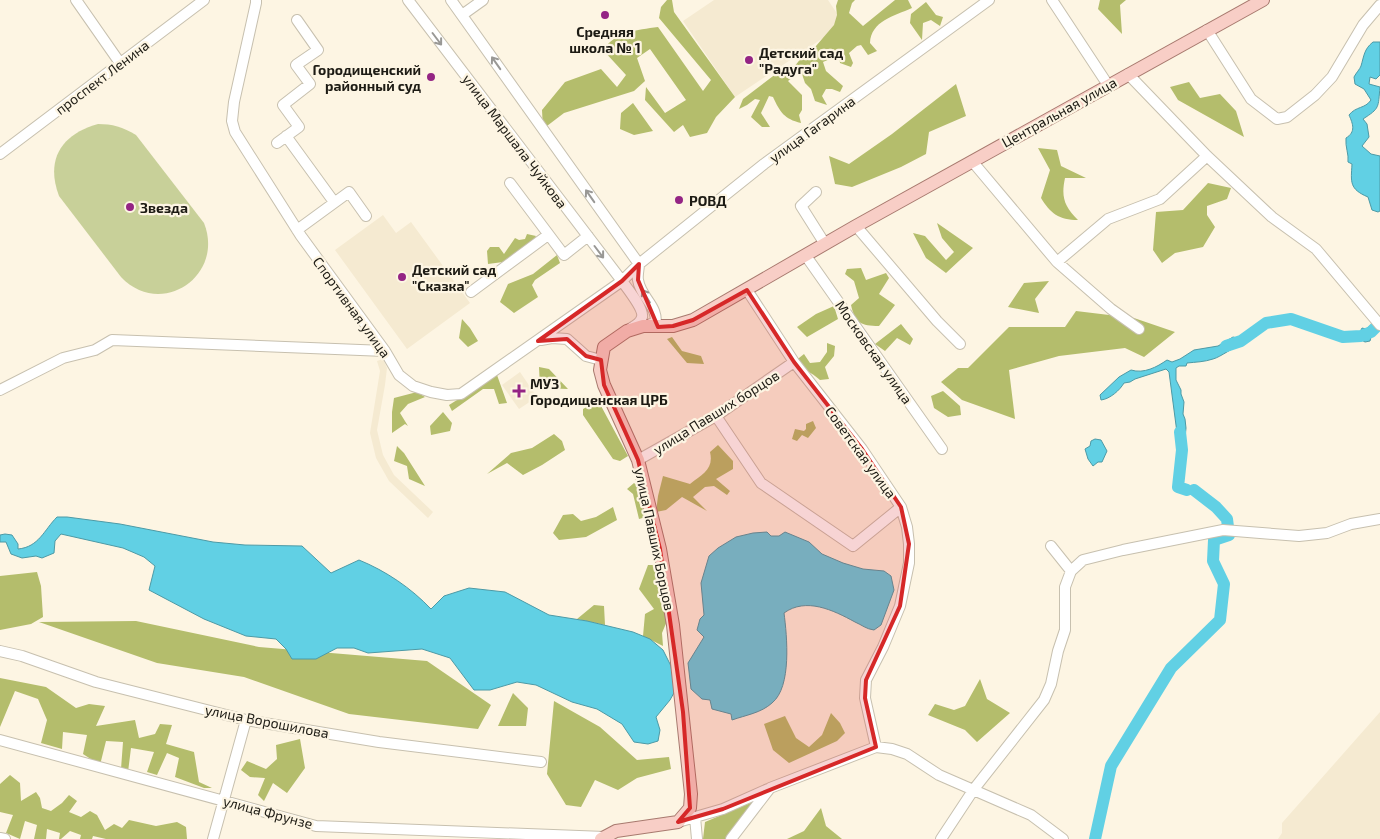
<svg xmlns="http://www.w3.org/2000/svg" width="1380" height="839" viewBox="0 0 1380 839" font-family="'Exo 2',sans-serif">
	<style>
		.built { fill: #f5ead1 }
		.green { fill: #c8d099 }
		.forest { fill: #b4bd6c }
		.water { fill: #61d0e4; stroke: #4d9aa6 }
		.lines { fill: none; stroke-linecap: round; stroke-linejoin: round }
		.river { stroke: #61d0e4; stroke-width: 12 }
		.minor-casing { stroke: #c7c0af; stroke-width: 12 }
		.major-casing { stroke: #a87a6f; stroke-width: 14 }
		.minor { stroke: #fff; stroke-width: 10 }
		.major { stroke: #f8cec6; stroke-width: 12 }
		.oneway { stroke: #999895 }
		.marked { fill: #d62828; fill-opacity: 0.2; stroke: #d62828; stroke-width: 4; stroke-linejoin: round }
		.poi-dot { fill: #942484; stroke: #fdf5e3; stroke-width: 2 }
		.labels { text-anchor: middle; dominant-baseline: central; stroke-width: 4.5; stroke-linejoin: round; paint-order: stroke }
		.poi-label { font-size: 14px; font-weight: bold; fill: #1d1b14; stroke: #fdf5e3; text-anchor: start }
		.street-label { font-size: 14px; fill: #1d1b14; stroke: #fdf5e3 }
	</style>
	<rect width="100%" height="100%" fill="#fdf5e3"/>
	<!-- built -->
	<path class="built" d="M714,0h114l16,24 -109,73 -52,-76z
		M383,215l13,18 15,-11 59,81 -63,46 -72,-99z
		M383,359l4,9 -2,17 -8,45 6,25 11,20 39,37 -5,6 -39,-37 -13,-23 -6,-25 10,-62 -3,-10z
		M520,372l17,25 -18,12 -17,-24z
		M1380,712v127h-102l4,-6v-10z"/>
	<!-- green -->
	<path class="green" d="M98,124c14,0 25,3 38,11l68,88c21,53 -43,96 -83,54l-62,-81c-14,-37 3,-62 39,-72z"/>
	<!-- forest -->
	<path class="forest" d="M667,0h5l2,12 61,85 -19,20 -9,16 -17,4 -7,-12 -9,7 -29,-32 1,-13 19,26 21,-13 -36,-51 -13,9 8,23 -11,10 -70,22 -21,16 -1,-19 23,-28 36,-13 16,18 9,-12 -23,-25c12,-18 34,-20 55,-23l45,64 8,-11 -52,-62 2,-11z
		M838,0h17l-3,3 -3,10 14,13 32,-26h13l4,8c-18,8 -41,13 -42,35l7,8 -9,4 -7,-10 -4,1 -8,7 4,10 -2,4 -11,-4 -1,-8 -16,7 3,9 17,15 -3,6 -8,-3h-6l-4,7 5,9 -12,-4 -4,-12 -6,-6 -4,-12 -13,10 14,14v15l-3,5 2,8c-17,-4 -21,-11 -28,-26l-4,-1 -8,17 9,14h-8l-11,-10 9,-17 -5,-1 -8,6 -8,4 4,-10 38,-29 13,-3 12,-15 10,-6 18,-21 3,-10 -1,-9z
		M1100,0h26l-6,5 2,29 -24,-25z
		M926,2l10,13 7,2 -3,9 -9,-6 -8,3 -1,17 -12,-17 1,-9z
		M1189,82l11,16 20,-4 16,17 8,26 -66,-37 -8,-13z
		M956,84l10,32 -37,16 -3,22 -25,13 -49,20 -17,-3 -6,-28 20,8 43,-30z
		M633,103l20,28 -19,4 -14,-6 1,-16z
		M1038,148l19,2 4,16 25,12h-21c-4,19 -1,28 13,42 -19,0 -28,-7 -37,-22l9,-28z
		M1208,183l23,5 -4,11 -20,7v9l8,12 -12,20 -28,6 -13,10 -9,-13 3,-38 27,-2z
		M937,223l36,25 -27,25 -20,-15 -13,-25 12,3 21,24 8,-8 -12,-14z
		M527,234l9,2 -4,6 -29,20 -15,2 -1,-13 3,-4h9l5,7 11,-16 4,2 6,-1z
		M557,255l3,8 -25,17 -3,5 6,12 -24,16 -14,-11 8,-18 25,-10z
		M861,268l5,12 20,-7 3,5 -10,16 16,11 -16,21c-18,0 -24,-3 -28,-21l8,-7 -5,-17 -9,-7 2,-5z
		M1049,281l-14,18 4,14 -31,-6 16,-24z
		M834,306l4,13 -31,18 -10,-10 19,-13z
		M1076,311l58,7 41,14 -31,25 -19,-9 -66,8 -50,14 6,49 -53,-19 -21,-18 17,-14h10l41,-41h56z
		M462,319l8,9 8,13 -10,6 -9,-9z
		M901,324l12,15 -3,6 -13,-7 -12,13 -10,-7z
		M672,337l10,14 19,5 3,8 -17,-1 -20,-24z
		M827,343l8,3 -1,10 -9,11 4,12 -9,1c-9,-8 -17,-11 -26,-18l10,-8 6,9 10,-1 7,-10z
		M539,367l10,2 19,20 -28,-1z
		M497,375l10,28 -8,1 -5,-15h-11l-31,22 -3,-6z
		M943,391l17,15 1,9 -13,2 -14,-9 -3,-12z
		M417,392l8,5 -17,7 -8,9 8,13 -3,-2 -13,9v-21l2,-14z
		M592,404h8l28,52 -8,5 -7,-2 -30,-44v-6z
		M443,412l9,11 -2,8 -19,4 -1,-9z
		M813,421l3,7 -8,10 -6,-3 -5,6 -5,-2 3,-10 9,2 2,-2v-5z
		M554,434l8,7 3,9 -23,15 -19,10 -16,-12 -20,11 24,-21 21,-5z
		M718,445l15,16v8l-17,10 14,12 -3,4 -13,-9 -9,1 -12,10 14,14 -25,-14 -16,13 -10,2 2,-16 5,-20 27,8c13,-10 24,-15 20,-32z
		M397,446l7,7 21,33 -16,-7 -2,-13 -13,-5z
		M634,483l9,8 3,26 -7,2 -6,-25 -6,-5z
		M613,507l4,13 -31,17 -27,3 -6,-7 10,-18 10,-1 8,7 15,-4z
		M648,565h8l10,35 1,21 -5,12 1,13 -20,-10 2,-22 9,-5 -15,-20z
		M37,572l4,14 2,31 -12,7 -31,6v-54z
		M594,605l10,1 1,19 -28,-6z
		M136,621l123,26 168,14 64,44 -13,24 -129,-15 -105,-37 -87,-14 -118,-41z
		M0,678l46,9 30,21 13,-4 16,2 -9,20 39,-6 4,18 16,-4 5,-10 12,1 -6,19 28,8 5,30 13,6h-8l-29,-11 4,-19 -12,-5 -10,22 -10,-3 7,-20 -23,-4 -3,24 -7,-3 2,-27 -17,-1 -6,24 -17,-11 4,-19 -24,-3 -1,17 -21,-6 6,-23 -9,-21 -23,-8 -15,36z
		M980,679l7,20 23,14 -33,29 -12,-12 -37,-15 7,-11 19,6 11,-4z
		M513,693l15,15 -2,18h-28z
		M554,701l46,26 37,33 32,-3 2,12 -34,9 -19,12 -23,-10 -14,27 -15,-2 -19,-31z
		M831,713l9,10 5,10 -8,8 -48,22 -16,-13 -9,-26 21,-8 11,22 13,9 13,-12z
		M300,739l5,29 -18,25 -14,-10 -9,18 -6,-6 7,-17 -15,-1 -9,-7 6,-9 19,8 11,-10 -1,-14z
		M10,775l10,8 1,18 15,-9 4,6 2,10 9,3 11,-8 7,-8 8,6 -8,11 12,5 9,-6 7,4 8,15 9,-6 8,4 7,-8 27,6 21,-4 9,5 1,12h-81l-13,-3 -1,3h-12l1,-4 -11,-4 -9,8h-2l1,-6 -13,-4 -1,10h-12l3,-14 -12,-4 -5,18 -14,-6 7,-18 -13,-3v-28z
		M755,801l-27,38h-25l2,-17z
		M821,808l5,18 16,13h-55l17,-8z"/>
	<!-- water -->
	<path class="water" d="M1373,42h7v33l-4,4 -6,-2 -1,7 11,3c-2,21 0,21 -17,32l4,5 2,13 -7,9 9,8 9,2v55l-2,1 -6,-2 -4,-13c-19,-8 -17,-15 -16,-33l-4,-2c1,-8 -3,-15 -2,-24 10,-6 7,-14 3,-23 7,-9 16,-6 22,-15l-7,-11 -9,-5 -1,-7c2,-4 6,-8 7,-11 3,-10 3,-17 12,-24z
		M1371,325l6,8 -6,4 -1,4 -5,1 -9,-5 1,-5h3l2,-4 4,1z
		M1233,337l8,2 3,2 -2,4c-8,1 -21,12 -29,14 -9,3 -17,3 -26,4l-1,3h-7l-3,2v12l5,10v4l3,8 -1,12 2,5 1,9 -2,21 -5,-1 -10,-76 -3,-3 -31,10 -5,3 -6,1c-4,7 -14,16 -23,17l-1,-5 19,-18 12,-7c13,4 26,-3 36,-10l5,2 8,-3 14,-9 24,-4z
		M1095,439l6,1 6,11 -5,11h-4l-5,4 -5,-7 -3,-10 5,-3 1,-5z
		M57,517h10l53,7 93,18 32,3 57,1 29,27 28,-13c27,11 52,28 72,49l13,-13 25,-8 36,4 44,23 38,6 46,11 17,7 13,11 8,16 4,25 -5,9 -14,17 4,13 -2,11 -10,3 -14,-2 -12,-18 -25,-15 -25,-7 -36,-17 -19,-3 -27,8h-16l-24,-32 -28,-9 -54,4 -14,-5h-17l-21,11h-24l-6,-10 -10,-10 -30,-3 -42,-17 -55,-29 6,-24 -11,-9 -21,-9 -62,-14 -6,7 -1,12 -12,5 -6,-2 -14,2 -11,-4 -5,-12h-6v-7l5,-1 7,1 6,9v5c21,-2 26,-19 39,-32z
		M767,532l4,4h8l6,-4 24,10 13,12 21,9 20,6 21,2 7,5 3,14 -13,35 -7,5c-8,-1 -12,-5 -19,-8 -22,-12 -49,-25 -71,-9 3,23 8,74 -12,90 -11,10 -26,12 -40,17l-1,-6 -19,-5 -2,-9 -8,-1 -11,-10 -3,-26 16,-26 -7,-7 3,-11 4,-4 -3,-32 8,-27 9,-8 18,-11 17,-4z"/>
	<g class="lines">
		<!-- river -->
		<path class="river" d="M1226,346l15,-5 25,-18 25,-4 52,18 18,-1 10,-4 9,-9
			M1180,432l2,18 -4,37 9,3
			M1095,839l16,-73 60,-98 49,-48 4,-36 -11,-23 1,-21 15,-5 -2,-16 -11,-12 -22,-17"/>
		<!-- minor casing -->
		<g class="minor-casing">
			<path id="minor" d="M76,0l44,63
				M256,0v3l-22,99 -2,19 3,11 66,104 84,115 14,24 14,11 18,6 16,3 14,-1 161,-113 17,-17 125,-100 225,-164
				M408,0l214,281c5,7 22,28 20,36 -1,5 -7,9 -11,11
				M451,0l188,264
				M1052,0l56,85
				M462,15l21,-15
				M1207,30l44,69 26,20 10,-2 28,-22 17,-18 31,-52 17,-20
				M1128,74l79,82 65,61 44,32 64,76
				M286,136l48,66
				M277,143l22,-16 -16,-22 27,-21 -14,-19 22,-15 -21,-30
				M0,154l204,-154
				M972,161l85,101 54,47 28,20
				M510,183l54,72 24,-19
				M816,192l-15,14 24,38
				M856,226l81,95 23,23
				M297,230l52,-38 17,24
				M806,256l136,193
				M1057,262l51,-43 52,-20 47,-43
				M639,264c0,5 -2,11 -1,16 3,19 22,26 17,47l-5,-3
				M747,290l47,72 68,87 39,58 6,20 2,17v19l-9,43 -17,41 -17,33 -1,18 11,49
				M471,292l77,-57
				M541,340l11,-2 15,1 19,17 15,4
				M0,390l63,-32 32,-8 17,-10 273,11
				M716,416l45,67 92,63 48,-39
				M638,460l78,-44 78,-54
				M1051,546l20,25
				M0,651l22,5 74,26 150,38 133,22 162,20
				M0,740l316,86 289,11
				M695,817l2,22
				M678,822l45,-13 45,-20
				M0,838l5,1
				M213,839l33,-119
				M731,839l39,-51 106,-41 16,2 15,5 32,21 92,40 32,24
				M941,839l33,-50 70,-89 7,-16 7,-33 7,-21v-43l6,-16 12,-11 40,-10 100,-20 76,6 28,-3 24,-9 29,-5"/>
		</g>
		<!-- major casing -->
		<g class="major-casing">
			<path id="major" d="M601,839l15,-8 62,-9 12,-14 1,-14 -18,-169 -13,-76 -22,-89 -34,-75 -4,-15 4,-23 23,-16 16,-5h30l20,-6 163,-94 407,-226"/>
		</g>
		<!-- minor -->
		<use href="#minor" class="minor"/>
		<!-- major -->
		<use href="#major" class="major"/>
	</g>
	<!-- one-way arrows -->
	<defs><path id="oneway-shaft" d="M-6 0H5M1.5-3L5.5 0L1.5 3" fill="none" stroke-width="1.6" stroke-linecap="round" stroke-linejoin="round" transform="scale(1.25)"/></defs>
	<g class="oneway">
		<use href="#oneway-shaft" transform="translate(437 39) rotate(53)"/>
		<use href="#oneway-shaft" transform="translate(496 63) rotate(-125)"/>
		<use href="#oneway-shaft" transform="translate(590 196) rotate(-125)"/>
		<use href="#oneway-shaft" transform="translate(599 252) rotate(53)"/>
		<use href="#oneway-shaft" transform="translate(646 296) rotate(-121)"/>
	</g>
	<!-- marked area -->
	<path class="marked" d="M639,264l-1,16 20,47 15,-1 20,-6 54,-30 47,72 68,87 39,58 8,37 -9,62 -34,74 -1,18 11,49 -153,62 -45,13 12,-14 -7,-96 -23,-163 -22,-89 -34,-75 -3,-25 -15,-4 -19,-17 -29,2 84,-60z"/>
	<!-- markers -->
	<g class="poi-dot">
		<circle cx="605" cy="15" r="5"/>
		<circle cx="749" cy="60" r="5"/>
		<circle cx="431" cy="77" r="5"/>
		<circle cx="679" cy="200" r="5"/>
		<circle cx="130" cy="207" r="5"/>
		<circle cx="402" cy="277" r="5"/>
		<path d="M516.5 383.5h5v5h5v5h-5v5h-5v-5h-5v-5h5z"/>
	</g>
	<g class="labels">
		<!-- poi labels -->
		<g class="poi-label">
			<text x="605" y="31" text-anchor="middle">Средняя<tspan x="605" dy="16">школа № 1</tspan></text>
			<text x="759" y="52">Детский сад<tspan x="759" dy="16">"Радуга"</tspan></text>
			<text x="421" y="69" text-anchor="end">Городищенский<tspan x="421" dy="16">районный суд</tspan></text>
			<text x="689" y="200">РОВД</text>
			<text x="140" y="207">Звезда</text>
			<text x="412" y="269">Детский сад<tspan x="412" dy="16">"Сказка"</tspan></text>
			<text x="530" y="383">МУЗ<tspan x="530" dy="16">Городищенская ЦРБ</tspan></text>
		</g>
		<!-- street labels -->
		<g class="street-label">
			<text transform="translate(102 77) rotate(-37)">проспект Ленина</text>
			<text transform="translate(1059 112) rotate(-29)">Центральная улица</text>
			<text transform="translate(812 129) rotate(-36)">улица Гагарина</text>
			<text transform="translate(515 141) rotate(53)">улица Маршала Чуйкова</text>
			<text transform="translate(352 307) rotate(54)">Спортивная улица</text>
			<text transform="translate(874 352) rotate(55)">Московская улица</text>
			<text transform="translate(716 412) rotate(-32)">улица Павших борцов</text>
			<text transform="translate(861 452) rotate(54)">Советская улица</text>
			<text transform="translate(655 539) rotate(78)">улица Павших Борцов</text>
			<text transform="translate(267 721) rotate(11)">улица Ворошилова</text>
			<text transform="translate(268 812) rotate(15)">улица Фрунзе</text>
		</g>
	</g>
</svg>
